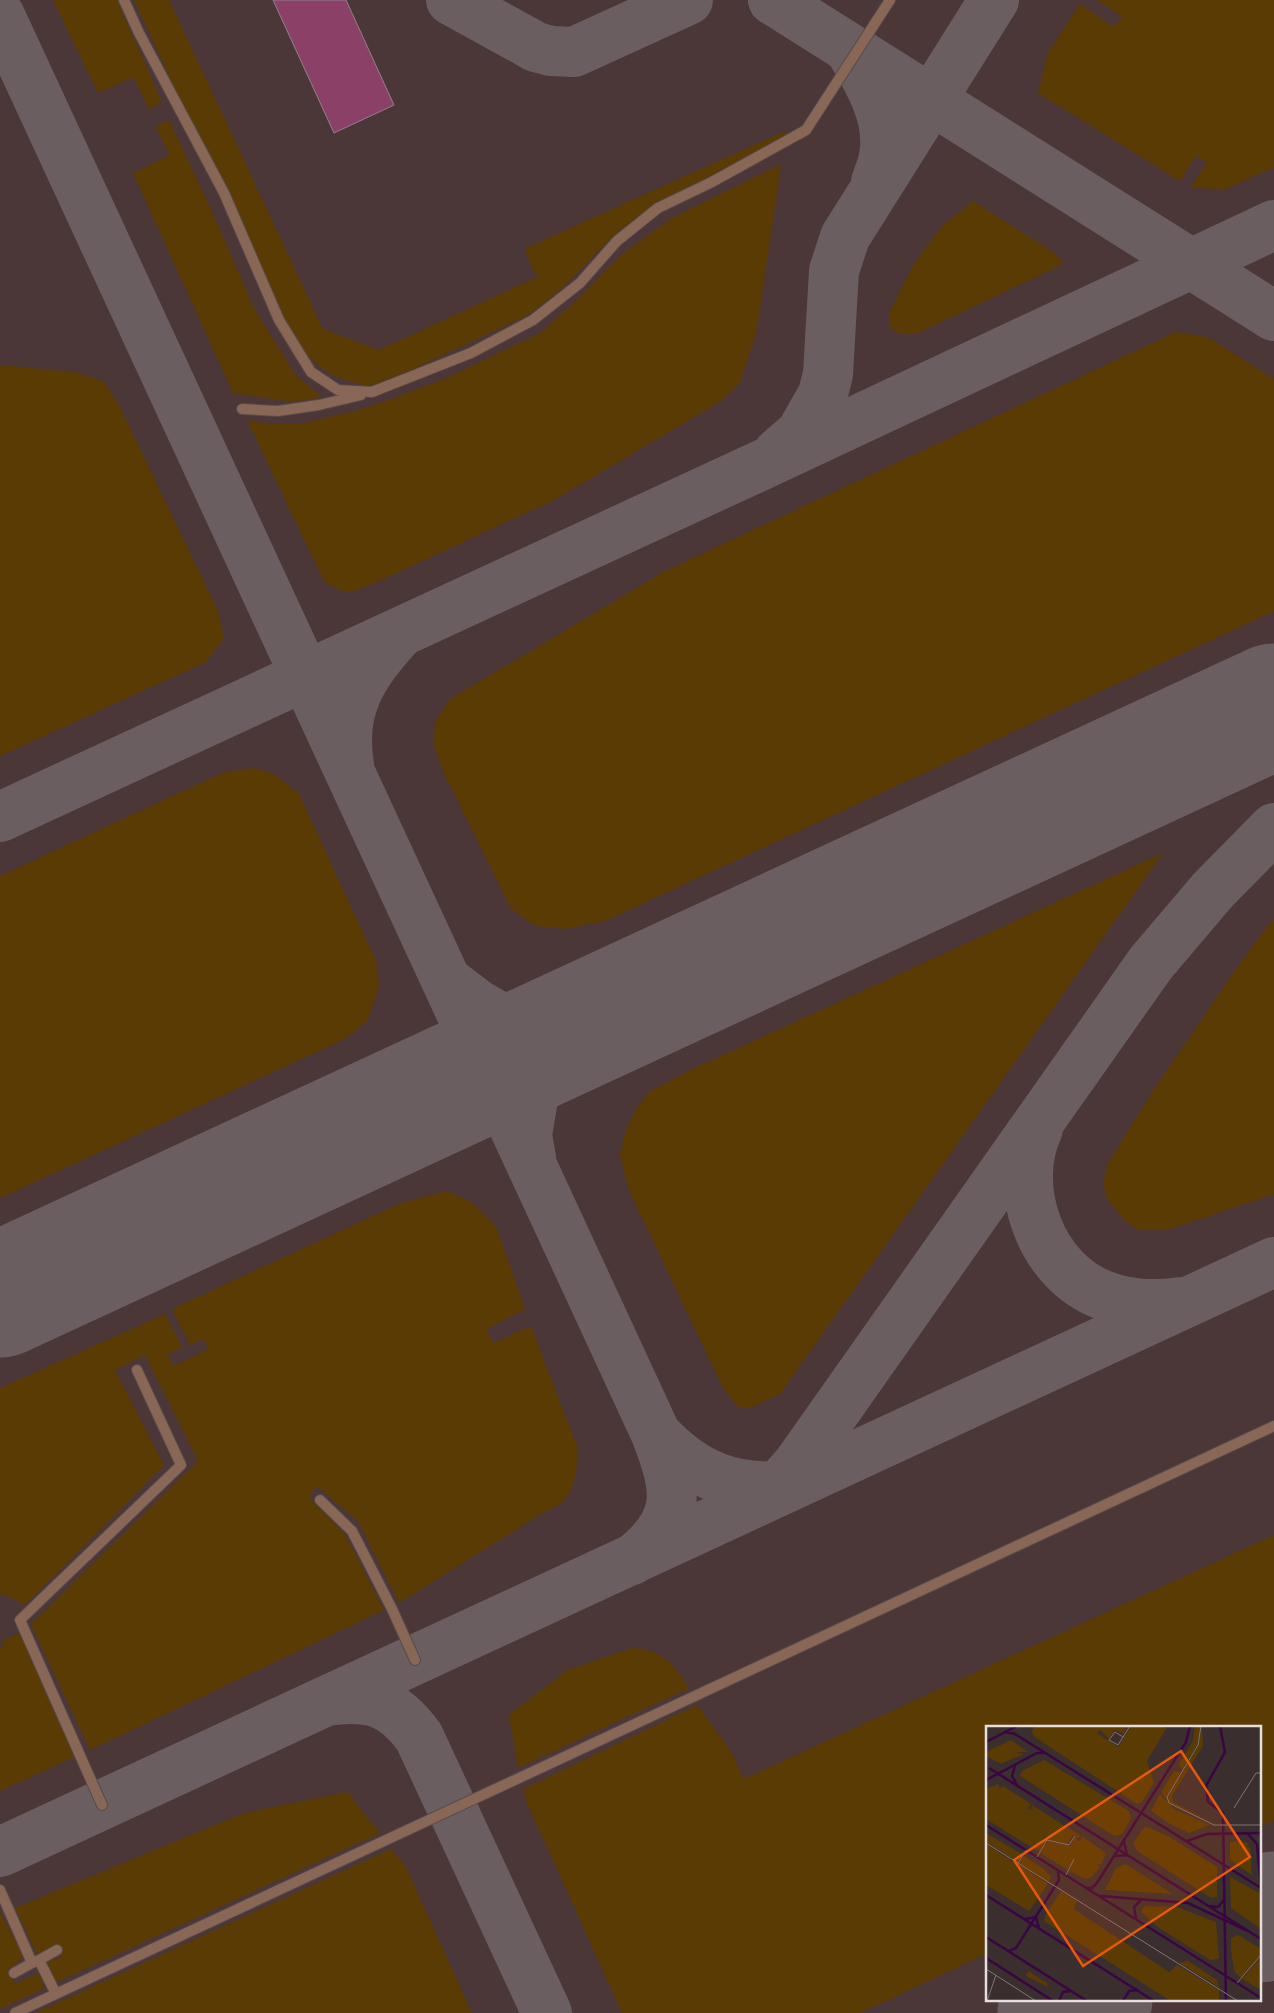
<svg xmlns="http://www.w3.org/2000/svg" width="1274" height="2013" viewBox="0 0 1274 2013" font-family="Quicksand,sans-serif">
	<style>
		.built { fill: #4b3737; fill-rule: evenodd }
		.green { fill: #5a3b03 }
		.lines { fill: none; stroke-linecap: round; stroke-linejoin: round }
		.taxiway { stroke: #6a5e60; stroke-width: 50 }
		.runway { stroke: #6a5e60; stroke-width: 125 }
		.building { fill: #8b4167; stroke: #8f8187 }
		.service-casing { stroke: #564a4b; stroke-width: 12 }
		.service { stroke: #896757; stroke-width: 10 }
		.inset-river { fill: none; stroke: #390542; stroke-width: 2.5 }
		.inset-road { fill: none; stroke: #7f7475; stroke-width: 1 }
		.view { fill: #e8590c; fill-opacity: 0.15; stroke: #e8590c; stroke-width: 2.5 }
		.inset-edge { fill: none; stroke: #e6dede; stroke-width: 2.5 }
	</style>
	<rect width="100%" height="100%" fill="#3b2e2f"/>
	<!-- built -->
	<path class="built" d="M0,0h1274v2013h-1274zM988,1727h272v272h-272z"/>
	<!-- green -->
	<path class="green" d="M53,0h64l45,102 -13,7 -16,-32 -35,16z
		M134,0h35l154,329 56,21 158,-73 -13,-28 261,-118 1,6 -133,68 -39,30 -53,55 -35,26 -117,55 -40,15 -11,-2 -24,-8 -21,-15 -18,-20 -37,-59 -58,-139z
		M1097,0h177v167l-51,23 -32,-3 16,-25 -11,-6 -16,25 -142,-88 10,-40 32,-49 34,23 9,-10z
		M169,120l42,89 43,99 42,68 26,21 -29,5 -60,-9 -100,-220 37,-18 -15,-29z
		M781,164l-24,165 -17,54 -19,18 -167,99 -175,81c-25,10 -31,17 -55,0l-77,-161 22,4 35,-1 51,-12 37,-12 57,-22 91,-44 39,-35 41,-42 52,-38z
		M973,201l77,49 13,12 -10,7 -137,65h-16l-10,-7 -1,-14 24,-48 29,-39z
		M1176,332l31,5 67,42v232l-669,310 -41,8 -28,-3 -25,-17 -68,-138 -10,-29 3,-22 14,-21 215,-128z
		M0,365l75,7 28,9 16,24 99,206 6,27 -18,24 -206,94z
		M255,768l20,7 24,19 77,167 3,26 -12,34 -22,18 -345,159v-322l224,-104z
		M1163,853l-383,541 -28,13h-14l-16,-21 -94,-198 -8,-33 6,-25 9,-19 13,-18 38,-21z
		M1274,918v276l-104,35 -31,1 -14,-9 -18,-22 -4,-17 5,-19 46,-74 86,-126z
		M447,1191l26,12 23,23 29,83 -39,20 7,14 38,-17 46,120c1,29 -3,57 -33,66l-145,91 -41,-82 -41,-35 -8,11 36,37 39,76 -294,140 -59,-126 167,-163 -53,-106 -30,15 49,95 -139,140 -22,-11 -3,1v-207l165,-74 17,33 -15,8 7,11 35,-17 -6,-10 -13,6 -18,-36 229,-106z
		M1274,1535v285l-14,7v-100h-272v226l-128,60h-238l-95,-210 -3,-14 173,-84 34,46 13,28z
		M20,1632l54,125 -74,34v-142l4,-2 -3,-5z
		M632,1648c29,1 43,17 57,40l-171,80 -9,-53 58,-45z
		M347,1792l33,41 -323,149 -10,-20 14,-5 -4,-10 -20,7 -22,-46 229,-95z
		M391,1849l15,18 66,146h-437z
		M0,1912l24,45 -16,13 8,14 22,-11 7,15 -45,21z"/>
	<g class="lines">
		<!-- taxiway -->
		<path class="taxiway" d="M451,0l85,47 15,4 23,1 114,-52
			M773,0l501,316
			M0,16l656,1418c21,55 28,86 -24,126
			M849,48c19,32 42,69 35,108 -1,8 -5,17 -8,26
			M778,453l23,-20 22,-39 5,-20 6,-103 11,-34 149,-237
			M349,765c-9,-56 12,-90 49,-130
			M0,817l766,-354 508,-238
			M448,982l29,22 24,14 35,11 45,-2
			M1038,1129c-27,58 2,142 65,166 25,10 51,11 78,7
			M531,1158l-4,-23 6,-36 15,-35 33,-37
			M656,1434c37,40 79,59 134,50
			M775,1490l23,-26 353,-501 62,-73 61,-62
			M326,1701c44,-6 67,0 93,36l128,276
			M0,1852l1274,-590"/>
		<!-- runway -->
		<path class="runway" d="M0,1295l1274,-589
			M1260,1920l14,-6
			M1060,2013l30,-14"/>
	</g>
	<!-- building -->
	<path class="building" d="M273,0h73l48,105 -60,28z"/>
	<g class="lines">
		<!-- service casing -->
		<g class="service-casing">
			<path id="service" d="M124,0l15,33 85,160 55,127 32,52 27,18 34,2 99,-39 62,-33 47,-37 37,-42 41,-33 54,-26 94,-52 84,-130
				M242,409l36,2 41,-6 42,-10
				M320,1500l32,31 40,78 23,51
				M102,1805l-82,-185 161,-155 -44,-95
				M0,1890l32,73 7,-3 17,34
				M39,1960l18,-10
				M14,1973l18,-10
				M15,2013l1259,-587"/>
		</g>
		<!-- service -->
		<use href="#service" class="service"/>
	</g>
	<!-- overview -->
	<g transform="translate(986 1726)">
		<rect width="275" height="275" fill="#3b2e2f"/>
		<path d="M49,0h94l-6,8 -8,-4 -6,9 -9,-9 -3,3 21,14 13,-21h32l3,3 -19,32 7,22 -12,19 -5,2 -101,-66 -5,-6zM209,0h6l-4,19 -15,25 -3,-6 14,-23zM216,0l1,20 -31,50 1,6 40,21 -44,-20 -1,-6 29,-49zM25,14l17,12h-13l9,2 -23,10 -15,-8v-4zM58,34l85,51 2,8 -9,15 -8,2 -94,-60 2,-5zM188,45l7,1 -15,27 -5,-7zM12,58l2,4 3,-2 28,18 -3,4 3,2 1,-5 49,31 -4,3 3,2 2,-5 24,17 -5,12 -4,-1 3,3 -8,10 -6,2 -17,-8 6,-13 -7,12 -28,-17 8,-12 22,5 6,-10 -3,-1 -5,9 -19,-4 -4,-4 -2,3 3,2 -7,11 -53,-33v-30zM174,68l14,15 36,16 -21,8 -19,-9 -19,-13zM159,100l25,11 47,30v30l-6,1 -74,-47 -4,-8zM0,107l36,21 -4,8 -32,-20zM254,115v4l1,-4 8,3 -3,2 4,1 2,28 -22,-15h3l-3,-1v-17zM0,118l62,40 -19,27 -43,-26zM37,129l21,14 7,8 -2,5 -30,-19zM139,138l4,2 44,28 -68,-4 11,-22zM244,151l31,17v35l-30,-21zM75,165l16,10 -3,8 95,63 8,-7 42,25v11h-48l-124,-78 -3,-2 3,-9zM158,180l33,1 39,15 3,37 -9,1 -51,-32 -18,-16zM252,209l23,14 -2,9 -18,20 -7,-7 -3,-22v-11zM275,231v33l-19,-11zM202,235l29,19 2,7 -40,-24zM42,245l19,12 1,4 -22,-11z" fill="#5a3b03"/>
		<path class="inset-river" d="M234,0l5,26 -19,34 2,16 15,11 3,188M19,6l10,2 246,154M0,16l31,-16M29,40l-3,10 5,9M3,42l272,171M0,54l51,-27h9M0,99l275,173M262,108l9,10 4,44M201,115l20,-7 54,-1M129,130l12,-1 -3,-13M100,162h6l5,-5 89,-141 4,-16M0,169l168,106M114,170l88,7 60,28M223,180l9,1 6,-7M150,192l-2,-11 8,-8M39,193l11,-2 3,11M0,211l101,64M23,225l7,-3 43,-68 -1,-9M0,232l67,43M73,275l4,-9 7,-1M137,275l6,-10 9,-1"/>
		<path class="inset-road" d="M215,0l-3,19 -31,52 2,6 45,22h47M137,11l-8,-5 -6,8 9,5 12,-19M248,82l22,-35h5M0,117l252,158M51,131l10,-17 22,5 6,-9M32,137l8,-13M80,149l8,-16M0,243l50,32M251,257l24,-28M1,275l9,-26"/>
		<path class="view" d="M195,25l69,106 -167,109 -69,-106z"/>
		<rect width="275" height="275" class="inset-edge"/>
	</g>
</svg>
